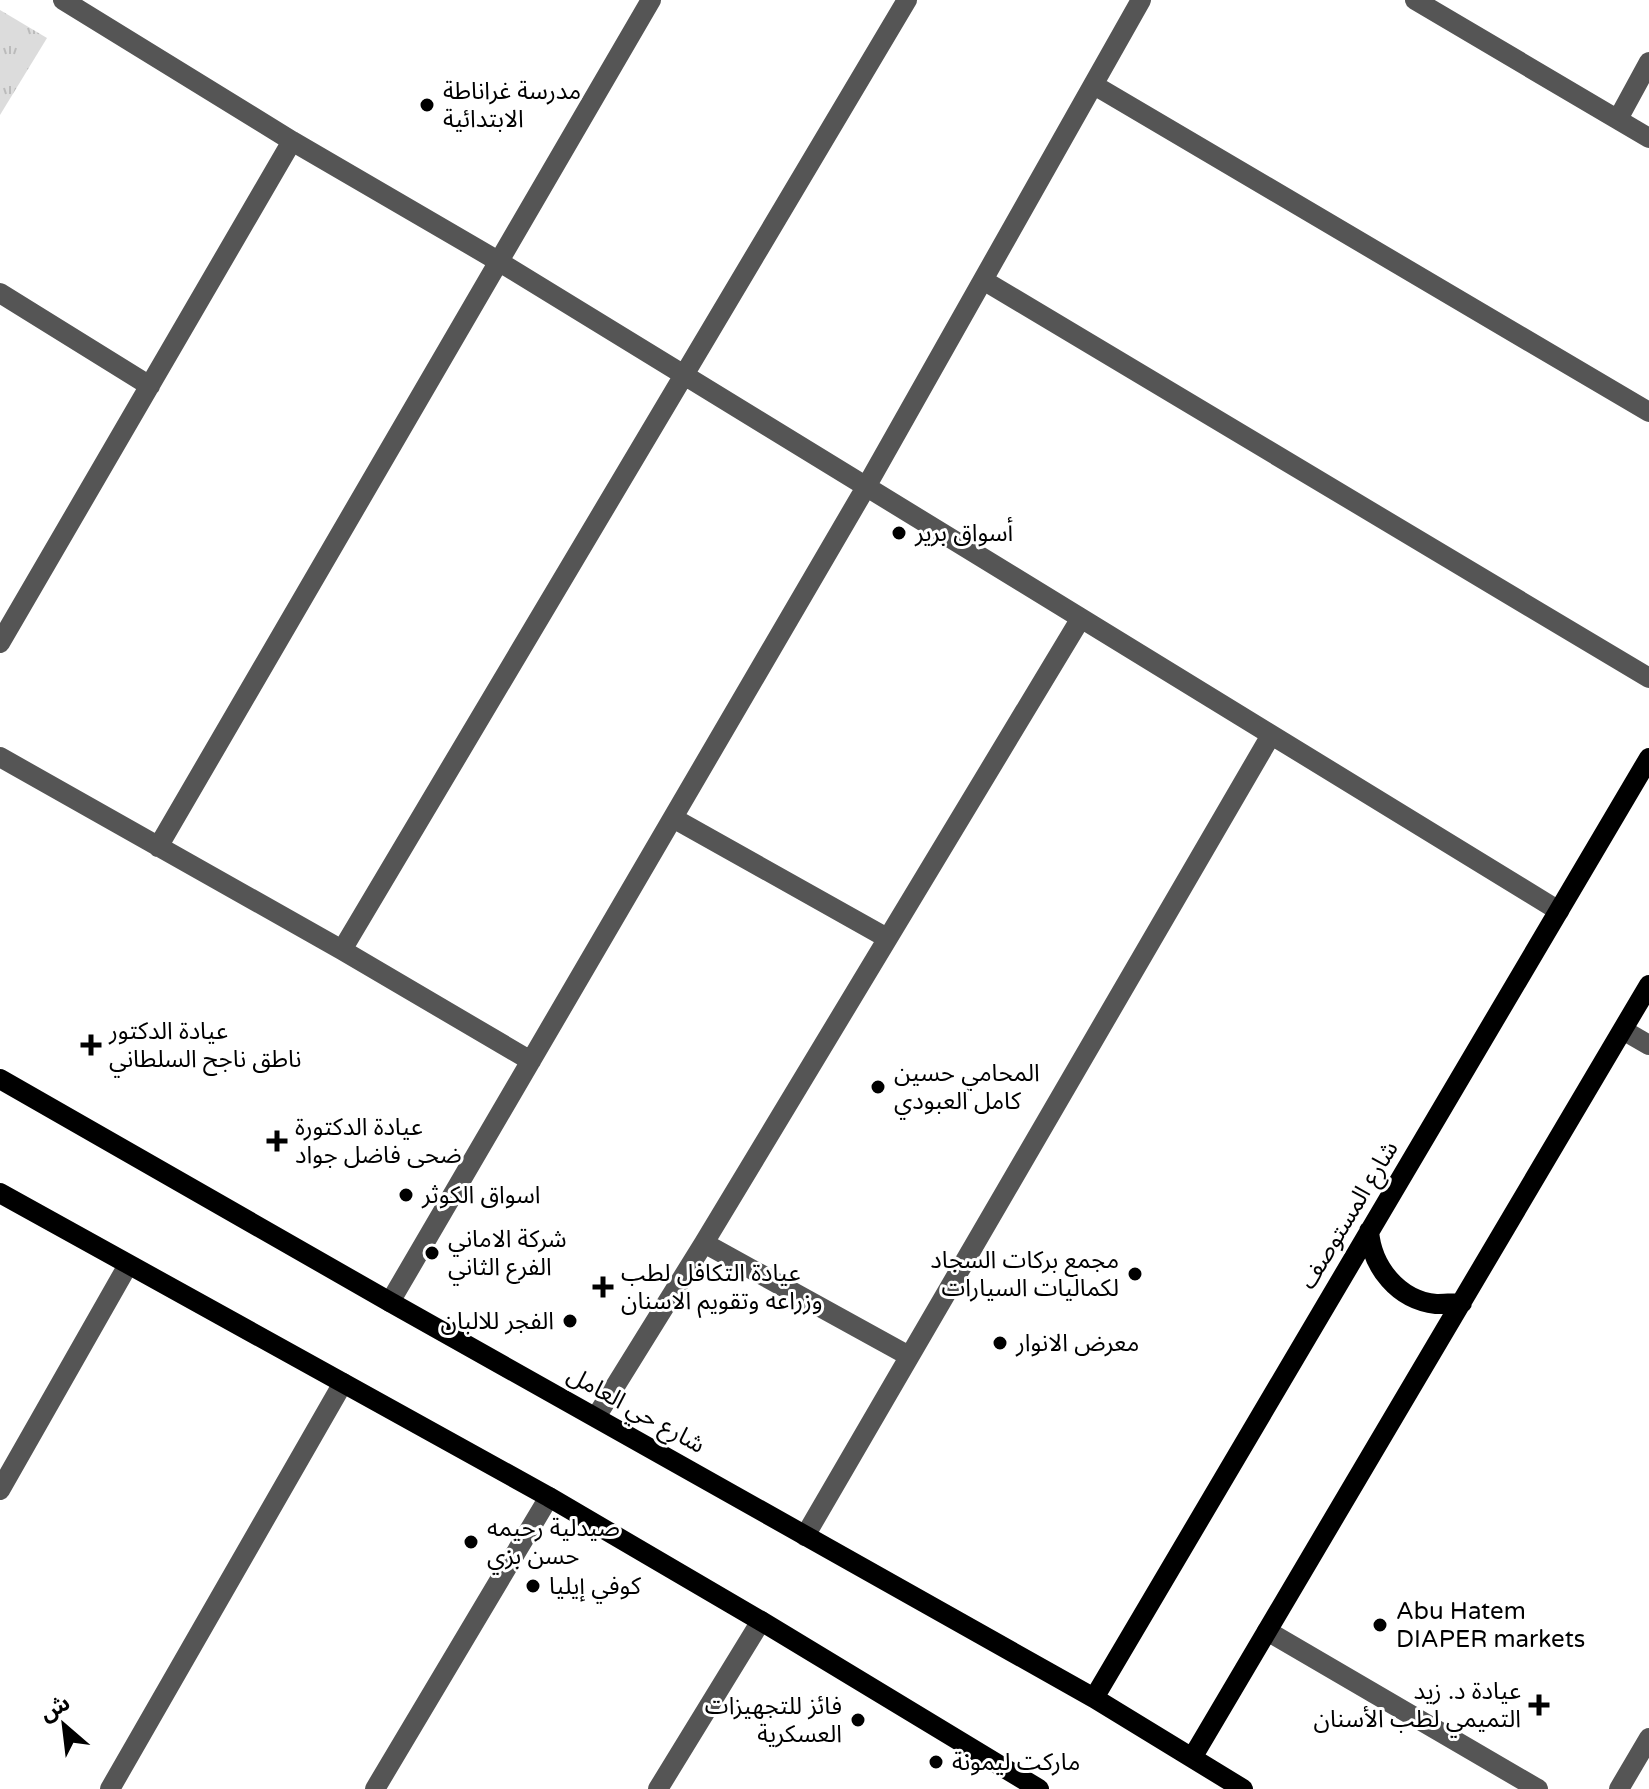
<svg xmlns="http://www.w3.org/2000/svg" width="1649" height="1789" viewBox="0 0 1649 1789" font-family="'Varela Round','Noto Sans Arabic',sans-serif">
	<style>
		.grass { fill: url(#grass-tufts) }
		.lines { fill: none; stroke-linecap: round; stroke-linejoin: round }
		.minor { stroke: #555; stroke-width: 20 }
		.major { stroke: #000; stroke-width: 20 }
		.poi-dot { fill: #000; stroke: #fff; stroke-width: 3 }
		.labels { text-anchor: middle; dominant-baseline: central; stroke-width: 6; stroke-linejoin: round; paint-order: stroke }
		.poi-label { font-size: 24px; fill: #000; stroke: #fff; text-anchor: start }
		.street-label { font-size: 24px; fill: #000; stroke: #fff }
	</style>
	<defs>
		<pattern id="grass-tufts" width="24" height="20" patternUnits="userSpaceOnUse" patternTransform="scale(2)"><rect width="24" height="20" fill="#dcdcdc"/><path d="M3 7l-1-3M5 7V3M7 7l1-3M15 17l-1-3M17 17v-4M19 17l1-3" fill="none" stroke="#bbb"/></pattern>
	</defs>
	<rect width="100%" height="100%" fill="#fff"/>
	<!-- grass -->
	<path class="grass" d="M0,10l47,28 -47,77z"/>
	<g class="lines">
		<!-- minor -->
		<path class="minor" d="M63,0l229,141 206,120 1061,650
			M1415,0l234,138
			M1094,85l555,327
			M1618,119l31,-57
			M983,280l666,398
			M0,293l150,93
			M0,643l292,-502
			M0,757l342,193 189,111
			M673,818l214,120
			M158,847l493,-847
			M342,950l565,-950
			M1623,1030l26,15
			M704,1243l205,113
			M390,1302l476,-815 275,-487
			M596,1417l108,-174 377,-625
			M0,1490l128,-225
			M805,1536l466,-801
			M1267,1631l271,158
			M110,1789l233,-406
			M375,1789l174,-292
			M658,1789l103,-168
			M1619,1789l30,-51"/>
		<!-- major -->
		<path class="major" d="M0,1079l390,223 704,396 149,91
			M0,1193l549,304 212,124 278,168
			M1369,1231c3,36 29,69 67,73 8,0 17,-1 26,-1
			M1094,1698l555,-940
			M1192,1758l457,-773"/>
	</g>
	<!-- markers -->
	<g class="poi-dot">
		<circle cx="427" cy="105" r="8"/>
		<circle cx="899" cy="533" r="8"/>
		<path d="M87 1033h8v8h8v8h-8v8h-8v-8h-8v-8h8z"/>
		<circle cx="878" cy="1087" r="8"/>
		<path d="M273 1129h8v8h8v8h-8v8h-8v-8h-8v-8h8z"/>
		<circle cx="406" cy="1195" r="8"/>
		<circle cx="432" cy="1253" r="8"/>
		<circle cx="1135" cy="1274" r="8"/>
		<path d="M599 1275h8v8h8v8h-8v8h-8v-8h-8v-8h8z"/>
		<circle cx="570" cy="1321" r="8"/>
		<circle cx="1000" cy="1343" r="8"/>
		<circle cx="471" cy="1542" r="8"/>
		<circle cx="533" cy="1586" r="8"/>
		<circle cx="1380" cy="1625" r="8"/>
		<path d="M1535 1693h8v8h8v8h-8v8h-8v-8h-8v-8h8z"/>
		<circle cx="858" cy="1720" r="8"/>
		<circle cx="936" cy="1762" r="8"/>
	</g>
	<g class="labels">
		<!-- poi labels -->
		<g class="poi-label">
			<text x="443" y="91">مدرسة غراناطة<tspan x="443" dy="28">الابتدائية</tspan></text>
			<text x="915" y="533">أسواق برير</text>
			<text x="109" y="1031">عيادة الدكتور<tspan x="109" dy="28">ناطق ناجح السلطاني</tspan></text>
			<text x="894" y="1073">المحامي حسين<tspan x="894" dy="28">كامل العبودي</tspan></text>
			<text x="295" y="1127">عيادة الدكتورة<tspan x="295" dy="28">ضحى فاضل جواد</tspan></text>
			<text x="422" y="1195">اسواق الكوثر</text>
			<text x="448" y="1239">شركة الاماني<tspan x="448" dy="28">الفرع الثاني</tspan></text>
			<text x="1119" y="1260" text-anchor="end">مجمع بركات السجاد<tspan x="1119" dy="28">لكماليات السيارات</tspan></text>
			<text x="621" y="1273">عيادة التكافل لطب<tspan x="621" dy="28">وزراعه وتقويم الاسنان</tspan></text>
			<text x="554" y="1321" text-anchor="end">الفجر للالبان</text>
			<text x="1016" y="1343">معرض الانوار</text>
			<text x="487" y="1528">صيدلية رحيمه<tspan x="487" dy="28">حسن بزي</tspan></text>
			<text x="549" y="1586">كوفي إيليا</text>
			<text x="1396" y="1611">Abu Hatem<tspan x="1396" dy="28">DIAPER markets</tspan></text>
			<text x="1521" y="1691" text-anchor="end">عيادة د. زيد<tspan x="1521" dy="28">التميمي لطب الأسنان</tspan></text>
			<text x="842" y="1706" text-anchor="end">فائز للتجهيزات<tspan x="842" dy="28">العسكرية</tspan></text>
			<text x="952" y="1762">ماركت ليمونة</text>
		</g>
		<!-- street labels -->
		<g class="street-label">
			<text transform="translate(1349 1215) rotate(-59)">شارع المستوصف</text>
			<text transform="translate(636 1410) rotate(29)">شارع حي العامل</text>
		</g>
	</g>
	<!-- north arrow -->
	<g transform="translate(64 1725) rotate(332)" stroke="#ffffff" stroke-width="6" paint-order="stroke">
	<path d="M0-6L14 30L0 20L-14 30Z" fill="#000000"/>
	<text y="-12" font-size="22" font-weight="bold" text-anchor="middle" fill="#000000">ش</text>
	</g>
</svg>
